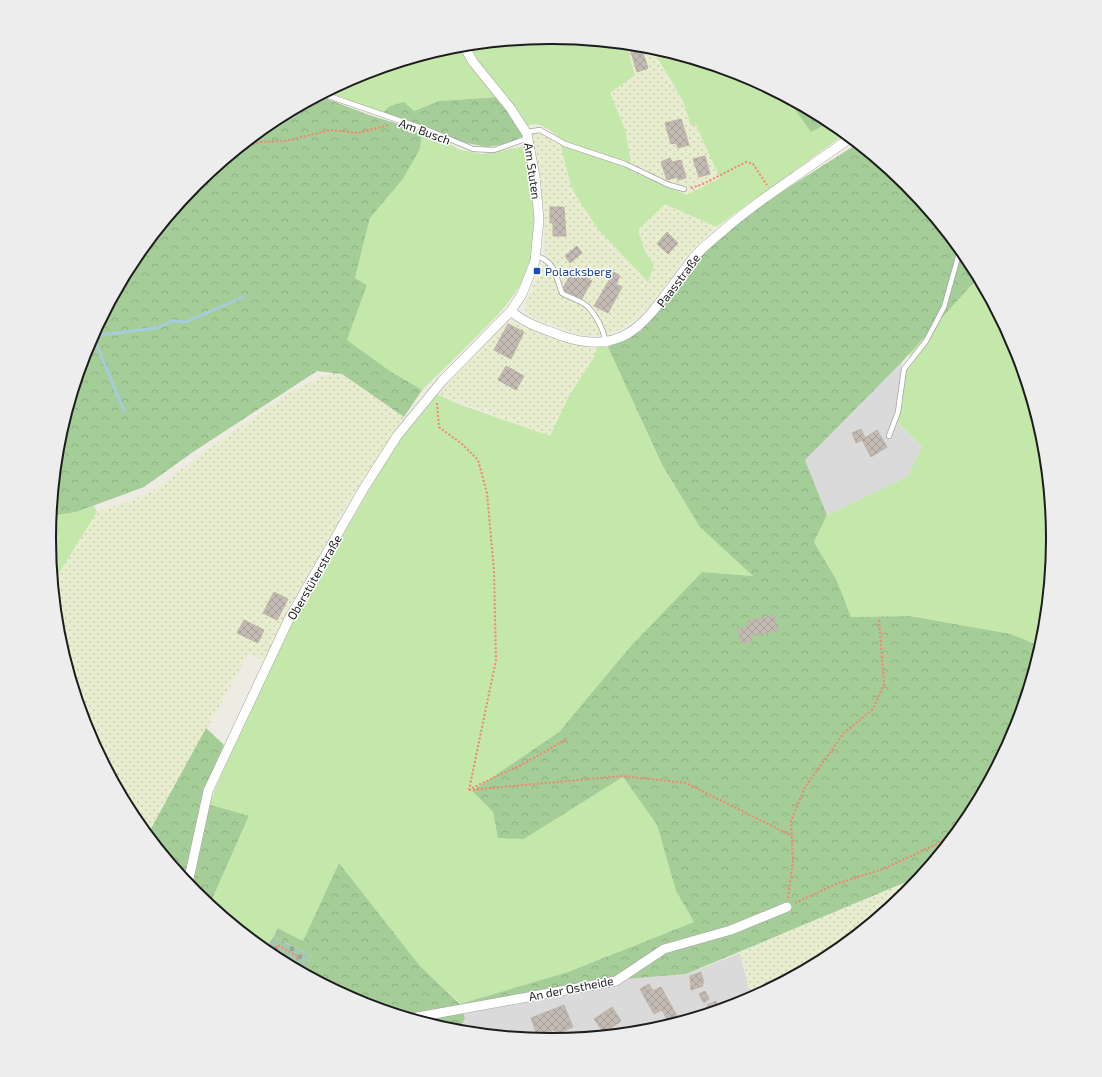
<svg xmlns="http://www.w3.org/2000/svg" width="1102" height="1077" viewBox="0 0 1102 1077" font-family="'Exo 2',sans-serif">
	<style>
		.residential { fill: #dbdada }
		.farmland { fill: url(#farmland-dots) }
		.grass { fill: #c4e8a9 }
		.forest { fill: url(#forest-crowns) }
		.cemetery { fill: url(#cemetery-stones) }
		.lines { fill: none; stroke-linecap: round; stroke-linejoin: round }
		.stream { stroke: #a4ccdc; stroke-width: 3 }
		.building { fill: url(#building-cross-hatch); stroke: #c0b3a6 }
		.lane-casing { stroke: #a4a4a4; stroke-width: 6 }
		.street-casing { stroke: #a4a4a4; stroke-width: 10 }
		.path { stroke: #f8826b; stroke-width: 2; stroke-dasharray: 2 2; stroke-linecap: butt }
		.lane { stroke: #fff; stroke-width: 4.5 }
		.street { stroke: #fff; stroke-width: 9 }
		.transit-dot { fill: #1a4fb4; stroke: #fff; stroke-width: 1.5 }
		.labels { text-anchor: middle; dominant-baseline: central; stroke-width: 3; stroke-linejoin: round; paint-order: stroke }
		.street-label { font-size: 12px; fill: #1d1d1d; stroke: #fff }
		.transit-label { font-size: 12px; fill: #164399; stroke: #fff; text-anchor: start }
		.rim { fill: none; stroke: #1d1d1d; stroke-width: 2 }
	</style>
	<defs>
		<pattern id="farmland-dots" width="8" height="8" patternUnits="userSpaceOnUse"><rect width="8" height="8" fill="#e9edcf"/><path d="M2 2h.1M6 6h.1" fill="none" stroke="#c7cbb1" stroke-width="1.8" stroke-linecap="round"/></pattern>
		<pattern id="forest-crowns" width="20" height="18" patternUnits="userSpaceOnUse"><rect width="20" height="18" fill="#a5cd98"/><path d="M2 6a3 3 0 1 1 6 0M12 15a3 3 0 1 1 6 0" fill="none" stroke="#8eb083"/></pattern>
		<pattern id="cemetery-stones" width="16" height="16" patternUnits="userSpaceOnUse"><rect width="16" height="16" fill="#a5c7ac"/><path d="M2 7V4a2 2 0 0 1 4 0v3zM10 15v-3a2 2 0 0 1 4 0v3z" fill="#8eaa94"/></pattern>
		<pattern id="building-cross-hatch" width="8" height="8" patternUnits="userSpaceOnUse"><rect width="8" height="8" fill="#c3bab3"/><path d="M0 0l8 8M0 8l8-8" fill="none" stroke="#a79f9a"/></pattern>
	</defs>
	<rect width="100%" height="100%" fill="#eeebe3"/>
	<!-- residential -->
	<path class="residential" d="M902,362l-4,34 -5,23 29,28 -15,30 -80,38 -22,-55z
		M740,953l11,44 -8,5 -94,28 -98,10 -94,-9 8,-12 -3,-11 162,-29 63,-5z"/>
	<!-- farmland -->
	<path class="farmland" d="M626,44l23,3 16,4 -7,8 10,20 15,22 8,25 5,-2 24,54 -33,18 -57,-25 1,-7 -22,-71 26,-18z
		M539,131l21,12 12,46 25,39 51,53 6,-16 -9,-14 -7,-21 27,-27 51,25 -28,25 -34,49 -20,19 -17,10 -17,5 -24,-2 -45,-17 -5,-6 -1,-4 2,-8 14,-29 4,-15 -1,-38 -14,-84z
		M506,320l67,22 24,6 -3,9 -25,39 -19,40 -112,-42 43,-51z
		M332,373h7l65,44 -67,103 4,3 -50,85 -27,53 -15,-8 -101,181 -14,-17 -46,-87 -29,-94 -5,-55 43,-69 51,-18 23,-16 27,-22 85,-59 22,-13z
		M923,871l-18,22 -76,63 -78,41 -11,-45 167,-71z"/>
	<!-- grass -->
	<path class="grass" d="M551,37l75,7 9,31 -25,18 16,39 5,32c-20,-8 -51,-14 -68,-24 -9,-6 -25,-22 -36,-13 -17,-29 -42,-53 -58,-82z
		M460,46l38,51 -59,4 -25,10 -31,2 -55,-21 31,-17z
		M665,51l78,24 87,47 15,12 -129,93 -51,-23 -27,26 7,21 9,14 -6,17 -51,-54 -25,-39 -12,-46 52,17 19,9v2l56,24 33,-17 -24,-53 -5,1 -8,-25 -25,-42z
		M427,133l34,17 21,4 44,-8c6,35 14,73 6,109 -9,37 -34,60 -60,86 -16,16 -33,33 -50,49l-32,-19 -43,-31 20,-55 -12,-7 15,-60 33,-39 17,-30 2,-15z
		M978,278l36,69 29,94 9,98 -9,98 -3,9 -29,-12 -101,-18 -59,1 -14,-36 -23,-39 13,-27 80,-38 15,-30 -25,-25 13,-69z
		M597,347h11l54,119 38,60 53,50 -51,-4 -72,75 -71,85 -87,59 21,21 5,25 26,2 99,-62 34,48 19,66 18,31 -126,50 -107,32 -41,-38 -81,-103 -36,78 -25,-13 -13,22 -55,-46 39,-87 -40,-13 23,-54 61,-130 106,-181 38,-45 24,11 89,31 19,-40 25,-39z
		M94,506l3,6 -43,69 -4,-43 2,-22 24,-4z"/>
	<!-- forest -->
	<path class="forest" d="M320,96l49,19 36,11 17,8 -2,15 -17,30 -33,39 -15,60 12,7 -20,55 43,31 32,19 -18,27 -62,-43 -25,-3 -124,81 -49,35 -68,25 -24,4 7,-76 29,-94 46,-86 63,-76 76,-63z
		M498,97l15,20 10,19 -18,8 -18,3 -25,-5 -27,-12 -52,-17 7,-7 14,-4 10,9 25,-10z
		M788,100l41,21 1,1 -19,10z
		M857,144l49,40 62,76 10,18 -76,84 -97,98 22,55 -13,27 23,39 14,36 59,-1 101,18 29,12 -26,85 -46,86 -44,54 -18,11 -220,92 -72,6 -109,19 -44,5 4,15 -8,12 -98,-29 -56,-30 8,-17 -38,-18 5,-9 25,13 36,-78 81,103 40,38 108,-32 126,-50 -18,-31 -19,-66 -34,-48 -99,62 -26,-1 -5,-26 -21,-21 87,-59 71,-85 72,-75 51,4 -53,-49 -38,-62 -54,-118 33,-16 48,-66 35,-33 43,-31z
		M206,728l18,17 -23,57 48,14 -39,88 -14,-11 -48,-59z"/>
	<!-- cemetery -->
	<path class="cemetery" d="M273,937l38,18 -8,17 -31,-17 -7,-5z"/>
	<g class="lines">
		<!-- stream -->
		<path class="stream" d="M93,336l64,-8 15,-7 14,1 57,-25
			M93,336l31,75"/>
	</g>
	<!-- building -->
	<path class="building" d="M636,45l7,1 -2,1 7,21 -11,4 -7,-23 7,-2z
		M681,119l8,26 -11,3 -2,-5 -5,1 -6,-21z
		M705,156l5,18 -11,3 -6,-18z
		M670,158l2,4 9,-2 5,18 -8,2 -1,-3 -10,3 -6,-18z
		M550,207h14l2,29h-13v-13h-3z
		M667,232l11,11 -10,11 -11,-10z
		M577,246l5,7 -12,10 -5,-7z
		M573,270l19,11 -11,19 -19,-10z
		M614,272l6,4 -4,8 6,3 -14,26 -14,-7z
		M508,324l16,8 -13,27 -17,-9z
		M506,366l18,10 -8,14 -18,-10z
		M861,429l4,9 12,-8 10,17 -16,10 -9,-17 -6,3 -4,-10z
		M274,592l14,7 -11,21 -14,-7z
		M774,616l3,15 -26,5 1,5 -11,2 -3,-14 11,-3 -1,-5z
		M244,620l20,10 -6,13 -21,-10z
		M701,972l3,11h-2l1,3 -12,4 -1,-14z
		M649,984l4,7 8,-4 16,29 -9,5 -6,-11 -8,4 -14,-25z
		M705,991l4,8 -5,4 -5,-9z
		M716,1001l3,7 -9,4 -3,-7z
		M564,1005l9,22 -17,7 -2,-4 -16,7 -7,-19z
		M612,1007l9,14 -17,12 -10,-14z"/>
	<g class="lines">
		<!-- lane casing -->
		<g class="lane-casing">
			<path id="lane" d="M323,94l110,38 40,17 21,1 34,-12
				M526,132l14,-2 25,14 60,20 44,21 15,4
				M537,256c19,7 18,19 25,37 6,4 20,8 25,13 10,10 16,23 19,36
				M889,436l9,-24 6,-43 22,-28 18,-34 16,-57"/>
		</g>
		<!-- street casing -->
		<g class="street-casing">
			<path id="street" d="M511,311c14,13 33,18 51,25 70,24 89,-25 126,-71 8,-12 19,-21 30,-30 41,-36 88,-65 132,-97
				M188,883l20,-92 81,-172 75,-131 33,-52 45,-55 69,-70 11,-17 13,-33 4,-42 -4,-43 -8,-42 -16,-25 -38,-47 -9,-16
				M412,1018l204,-37 48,-32 67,-19 56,-23"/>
		</g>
		<!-- path -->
		<path class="path" d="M241,147l20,-5 24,-1 46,-11 27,3 31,-8
			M691,188l12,-4 43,-22 7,2 14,21
			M437,403l2,24 23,17 16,16 9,33 7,78 2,89 -27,130
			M472,788l55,-26 41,-24
			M469,790l154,-14 63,7 106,53
			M788,898l5,-37 -2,-40 14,-34 39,-54 29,-24 11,-25 -5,-65
			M795,903l41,-19 47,-15 52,-24 22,-14
			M272,955l6,-10 20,12 -5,10"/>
		<!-- lane -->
		<use href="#lane" class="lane"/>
		<!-- street -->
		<use href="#street" class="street"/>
	</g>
	<!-- markers -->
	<rect class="transit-dot" x="533" y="267" width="8" height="8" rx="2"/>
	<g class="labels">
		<!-- street labels -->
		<g class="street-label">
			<text transform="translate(425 131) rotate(20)">Am Busch</text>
			<text transform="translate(533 171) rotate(82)">Am Stuten</text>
			<text transform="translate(678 280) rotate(-53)">Paasstraße</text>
			<text transform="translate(314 577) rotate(-60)">Oberstüterstraße</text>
			<text transform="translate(571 988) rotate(-11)">An der Ostheide</text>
		</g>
		<!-- transit labels -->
		<g class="transit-label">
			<text x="545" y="271">Polacksberg</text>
		</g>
	</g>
	<!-- crop -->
	<path d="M0 0H1102V1077H0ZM550 44H552A494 494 0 0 1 1046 538V539A494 494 0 0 1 552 1033H550A494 494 0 0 1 56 539V538A494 494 0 0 1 550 44Z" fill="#ededed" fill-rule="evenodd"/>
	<path class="rim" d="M550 44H552A494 494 0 0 1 1046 538V539A494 494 0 0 1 552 1033H550A494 494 0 0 1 56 539V538A494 494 0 0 1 550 44Z"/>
</svg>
